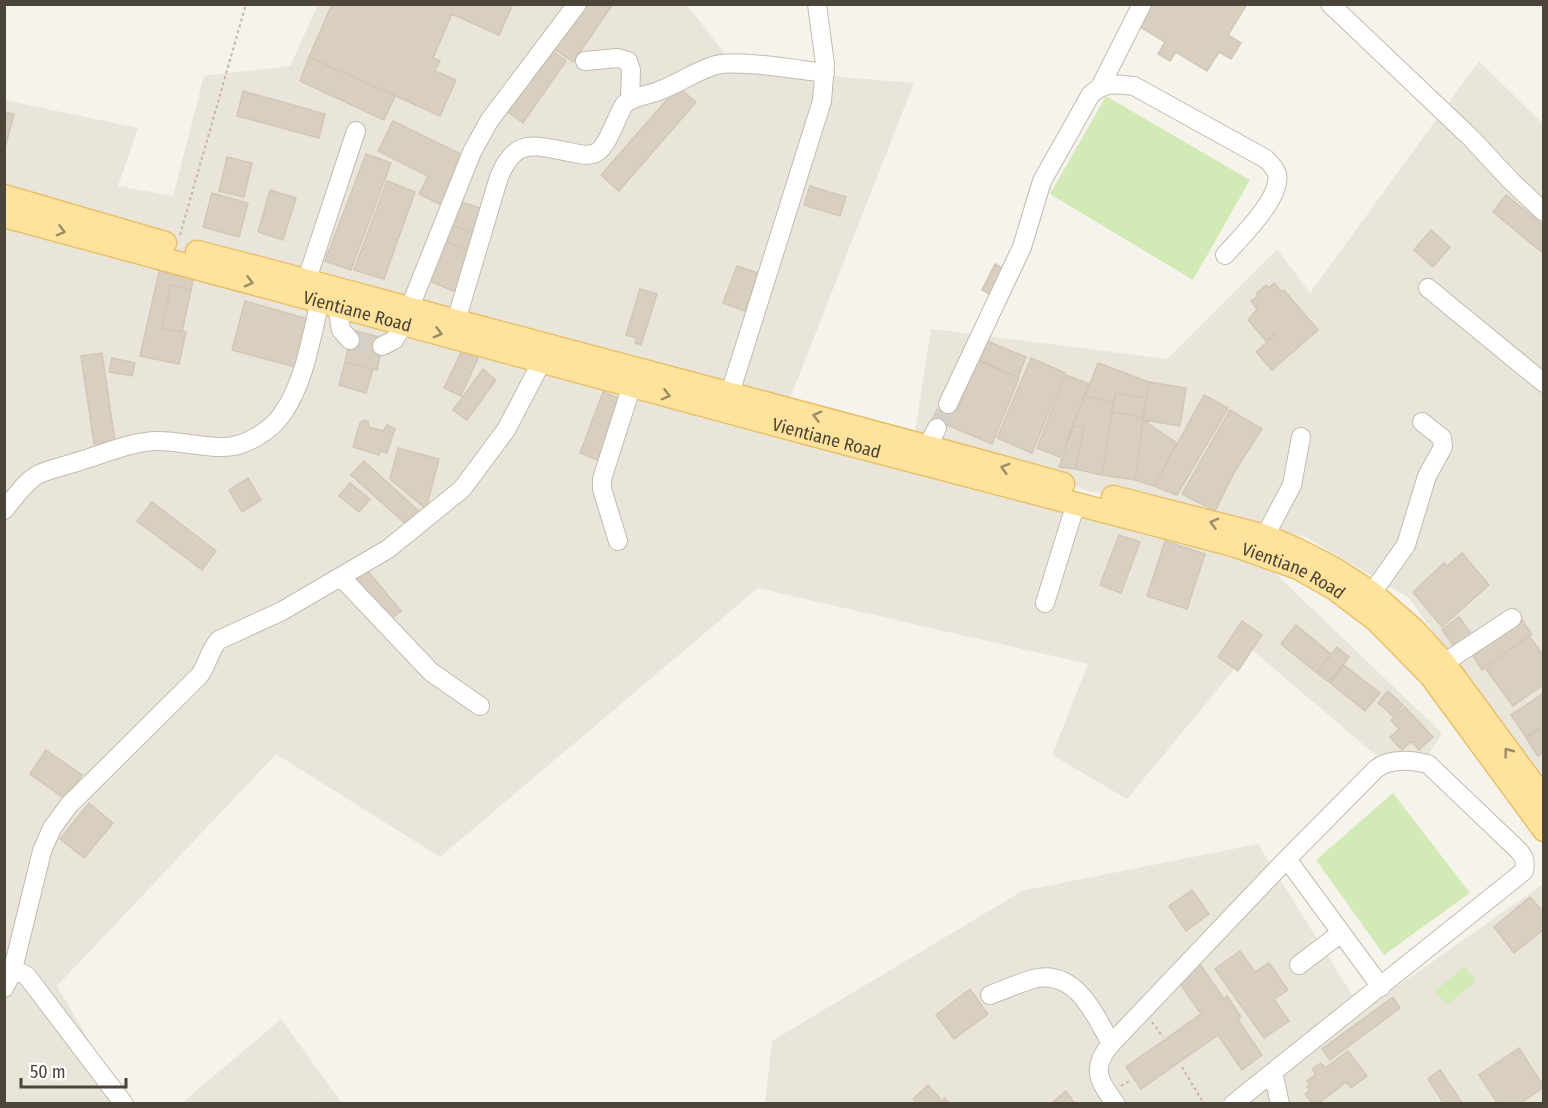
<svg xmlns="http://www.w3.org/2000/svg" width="1548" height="1108" viewBox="0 0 1548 1108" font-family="'Fira Sans Condensed',sans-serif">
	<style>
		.residential { fill: #eae5da }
		.green { fill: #d2eab5 }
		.building { fill: #d8cfc1; stroke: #d3c7b4; stroke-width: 1.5 }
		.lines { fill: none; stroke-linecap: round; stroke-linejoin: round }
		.minor-tunnel { stroke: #d4d0c8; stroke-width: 18; stroke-dasharray: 18 9; stroke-linecap: butt }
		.minor-casing { stroke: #c2bbae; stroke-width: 20 }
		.major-casing { stroke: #e6c16a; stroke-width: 25 }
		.path { stroke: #c4b79f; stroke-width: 2; stroke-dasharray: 3 3; stroke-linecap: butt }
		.minor { stroke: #fff; stroke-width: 18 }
		.major { stroke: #ffe39c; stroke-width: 22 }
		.oneway { stroke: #9c8c66 }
		.labels { text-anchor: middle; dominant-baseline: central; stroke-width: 4.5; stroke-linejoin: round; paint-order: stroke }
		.street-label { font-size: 18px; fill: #4b4439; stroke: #fff }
	</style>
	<rect width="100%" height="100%" fill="#f6f3ec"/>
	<!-- residential -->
	<path class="residential" d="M318,5h369l49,63 178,15 -136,346 483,131 181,173 -15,24h-49l-127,-108 -124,150 -75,-44 36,-91 -330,-76 -318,269 -164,-103 -219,232 69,117h-121l-1,-1003 134,28 -20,58 55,10 31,-120 86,-10z
		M1479,61l64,63v662l-134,-188 -103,-61 -59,-14 -155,-31 -177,-60 16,-103 236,30 110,-110 33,44z
		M1258,844l104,167 181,-127v219l-778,1 7,-63 250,-150z
		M281,1019l61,84h-160z"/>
	<!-- green -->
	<path class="green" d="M1106,96l144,84 -57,100 -143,-86z
		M1393,793l77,100 -86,62 -68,-95z
		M1465,966l11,15 -29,24 -12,-14z"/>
	<!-- building -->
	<path class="building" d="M332,4h181l-14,31 -47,-21 -19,44 7,3 -5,10 21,9 -16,36 -131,-59z
		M585,4h28l-40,58 -19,-13z
		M1147,4h100l-19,31 13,8 -10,16 -12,-7 -12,19 -31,-19 -6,9 -12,-7 7,-12 -30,-18z
		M551,50l15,11 -43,62 -15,-11z
		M309,57l86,39 -11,24 -84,-39z
		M678,87l18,15 -77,89 -18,-16z
		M243,91l82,23 -6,24 -82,-22z
		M4,112l10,2 -10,38z
		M393,121l72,35 -24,49 -22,-11 9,-18 -50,-25z
		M366,154l25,9 -40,107 -26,-9z
		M227,157l25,6 -8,34 -25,-6z
		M387,181l28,11 -31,87 -30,-9z
		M810,186l36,11 -6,19 -36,-11z
		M270,190l26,8 -13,42 -25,-8z
		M212,193l36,10 -9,34 -36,-10z
		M1506,195l38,31v28l-51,-42z
		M459,201l24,8 -8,25 -27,-10z
		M448,224l27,10 -4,18 -29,-12z
		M1431,230l19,17 -17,20 -19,-17z
		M442,240l29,12 -15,40 -29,-12z
		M995,264l11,6 -13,26 -11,-6z
		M737,266l21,7 -13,38 -22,-8z
		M160,268l34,8 -3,14 -20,-5 -9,43 24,4 -7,32 -39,-8z
		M1274,283l8,9 2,-2 34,40 -46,40 -16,-18 19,-17 -1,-1 -8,7 -18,-21 9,-11 -6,-8 7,-5 -2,-2 10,-9 3,3z
		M171,285l20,5 -9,42 -20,-4z
		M640,289l17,5 -16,51 -6,-2 2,-5 -11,-3z
		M245,301l63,18 -13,48 -63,-17z
		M352,330l32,8 -7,32 -32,-8z
		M987,341l39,16 -8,20 -39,-17z
		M462,350l16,8 -17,38 -17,-8z
		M102,353l13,88 -21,3 -13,-88z
		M112,358l23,5 -3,13 -23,-4z
		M1031,358l34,15 -33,80 -35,-15z
		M977,360l42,18 -27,66 -56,-24 7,-16 14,6z
		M345,362l28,7 -7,24 -27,-8z
		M1098,363l51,19 -3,16 -31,-5 -2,10 -28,-7z
		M483,369l13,11 -29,40 -14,-10z
		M1066,375l23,9 -29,73 -23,-9z
		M1149,382l37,6 -6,38 -37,-6z
		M603,392l20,8 -23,61 -20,-8z
		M1115,393l31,5 -3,19 -31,-5z
		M1204,395l24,13 -51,87 -23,-9z
		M1085,396l28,7 -11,72 -27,-6 9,-41 -11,-2z
		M1230,410l32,19 -27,42 -20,40 -33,-17z
		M1112,412l31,5 -8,63 -33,-5z
		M364,420l4,1 1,6 14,4 4,-6 8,4 -8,24 -7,-2 -1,4 -26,-8 7,-24z
		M1143,420l34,23 -23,43 -19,-6z
		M1073,426l11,2 -9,41 -16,-2z
		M398,448l41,11 -13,50 -36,-30z
		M364,461l57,52 -12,14 -58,-52z
		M248,478l13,22 -19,12 -13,-22z
		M350,483l20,16 -11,13 -20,-16z
		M152,502l64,49 -14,19 -65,-49z
		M1119,535l21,7 -19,51 -21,-8z
		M1165,541l40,13 -18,55 -40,-13z
		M1462,553l27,32 -47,42 -29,-35 31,-29 3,3z
		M367,570l34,41 -12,10 -34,-41z
		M1459,617l14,19 -17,13 -14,-19z
		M1522,620l10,14 -50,36 -9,-14z
		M1242,621l20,14 -24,36 -20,-14z
		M1296,625l35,29 -14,19 -36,-29z
		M1529,636l15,20v28l-31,22 -28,-38z
		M1337,647l12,10 -20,25 -12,-9z
		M1344,665l36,28 -15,18 -35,-28z
		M1388,691l15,14 -10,11 -15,-13z
		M1544,693v32l-18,12 -15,-22z
		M1405,707l28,30 -14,13 -8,-9 -9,9 -12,-13 9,-8 -8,-9z
		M1544,727v25l-6,4 -12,-18z
		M46,750l36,25 -17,24 -35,-25z
		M89,803l24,20 -29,35 -24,-19z
		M1192,890l17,24 -23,17 -17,-25z
		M1530,897l14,16v16l-30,24 -20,-26z
		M1240,951l15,21 14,-9 19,27 -14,9 15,22 -25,17 -49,-69z
		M1199,963l25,36 3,-3 14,21 -3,3 24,35 -20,15 -24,-35 -77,54 -15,-22 75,-53 -24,-35z
		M970,989l18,25 -34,25 -18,-24z
		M1393,997l7,11 -70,52 -8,-11z
		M1519,1048l25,39 -25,17h-21l-19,-29z
		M1348,1051l19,25 -16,12 -5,-6 -28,22h-5l-8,-10 5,-4 -3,-4 3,-2 -3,-3 9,-7 -4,-5 9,-6 4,5z
		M1440,1070l23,34h-19l-16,-25z
		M928,1085l14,16 3,-3 5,6h-32l-5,-5z
		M1066,1091l9,13h-25z"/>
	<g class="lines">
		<!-- minor-tunnel -->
		<path class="minor-tunnel" d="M350,340l32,6
			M937,428l11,-24"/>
		<!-- minor casing -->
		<g class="minor-casing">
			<path id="minor" d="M1330,4l141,134 40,43 33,31
				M585,61l33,-3 10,3 3,9 -1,30
				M1101,85l41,-81
				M307,279l49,-148
				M1428,288l116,95
				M337,306l4,24 9,10
				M410,307l62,-155 17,-31 88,-117
				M456,321l43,-144c17,-41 35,-31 71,-25 7,2 16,4 23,2 14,-3 23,-37 31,-49 7,-9 27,-10 37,-15 19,-7 36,-20 55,-25 21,-6 84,5 109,8
				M382,346l12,-6 10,-16
				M948,404l74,-157 20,-66 49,-87c15,-12 24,-10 43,-8l132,73c5,5 9,9 11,15 5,24 -38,65 -52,81
				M726,406l96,-305 3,-37 -8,-60
				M928,446l9,-18
				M4,510c11,-12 21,-29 35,-36 14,-6 30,-9 44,-14 23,-7 50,-19 75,-19 21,0 42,6 63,6 23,1 50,-16 62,-34 22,-32 28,-75 37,-112
				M1265,536l27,-51 9,-48
				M618,541l-16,-52v-10l30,-94
				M341,577l90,95 49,34
				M1372,593l34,-48 21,-69 16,-29 -1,-9 -20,-16
				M1045,603l31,-100
				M1444,663l68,-45
				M1287,859l94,128
				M1299,965l42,-32
				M12,973h10l5,3 97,128
				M4,988l8,-15 30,-122 10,-23 17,-23 130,-129c9,-11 10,-26 20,-36l63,-29 106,-62 74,-60 44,-59 36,-69
				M990,995c14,-5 29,-12 43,-16 42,-11 62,35 78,65
				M1273,1072l7,32
				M1116,1104c-17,-22 -26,-36 -5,-60l171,-180 94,-95c14,-11 35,-9 52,-5l88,84c8,8 10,12 8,23l-291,233"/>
		</g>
		<!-- major casing -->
		<g class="major-casing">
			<g id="major">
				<path d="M4,196l161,47"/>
				<path id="s1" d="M4,216l813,220 416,109 65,23 37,21 41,31 55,56 113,154"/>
				<path d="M197,252c99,25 198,53 297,79 190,51 380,100 569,153"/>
				<path d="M1113,497l152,39 33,14 35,18 39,25 42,37 30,33 100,136"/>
			</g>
		</g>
		<!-- path -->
		<path class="path" d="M180,235l66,-231
			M1152,1022l11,15
			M1182,1067l22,37
			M1121,1086l8,-5
			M313,1104l3,-3"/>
		<!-- minor -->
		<use href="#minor" class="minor"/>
		<!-- major -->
		<use href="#major" class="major"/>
	</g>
	<!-- one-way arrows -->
	<defs><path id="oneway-chevron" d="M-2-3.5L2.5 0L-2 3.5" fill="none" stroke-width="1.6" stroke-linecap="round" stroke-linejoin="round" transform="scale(1.5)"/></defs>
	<g class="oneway">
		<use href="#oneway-chevron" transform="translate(61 231) rotate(15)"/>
		<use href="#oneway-chevron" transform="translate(249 282) rotate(15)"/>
		<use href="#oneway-chevron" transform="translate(438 333) rotate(15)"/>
		<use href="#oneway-chevron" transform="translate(666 395) rotate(15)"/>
		<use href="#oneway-chevron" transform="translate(817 416) rotate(-165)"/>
		<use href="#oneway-chevron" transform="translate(1005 468) rotate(-164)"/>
		<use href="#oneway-chevron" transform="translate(1214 523) rotate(-165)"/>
		<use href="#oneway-chevron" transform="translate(1508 752) rotate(-127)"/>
	</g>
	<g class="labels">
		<!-- street labels -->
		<g class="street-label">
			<text stroke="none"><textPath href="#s1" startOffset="366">Vientiane Road</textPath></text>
			<text stroke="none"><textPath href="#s1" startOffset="852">Vientiane Road</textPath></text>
			<text stroke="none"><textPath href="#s1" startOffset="1338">Vientiane Road</textPath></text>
		</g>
	</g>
	<!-- border -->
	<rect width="1548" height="1108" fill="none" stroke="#4b4439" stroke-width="12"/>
	<!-- scale -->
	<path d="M21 1078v9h105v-9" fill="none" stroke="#4b4439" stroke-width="3"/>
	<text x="30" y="1078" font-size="18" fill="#4b4439" stroke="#ffffff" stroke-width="4.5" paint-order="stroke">50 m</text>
</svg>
